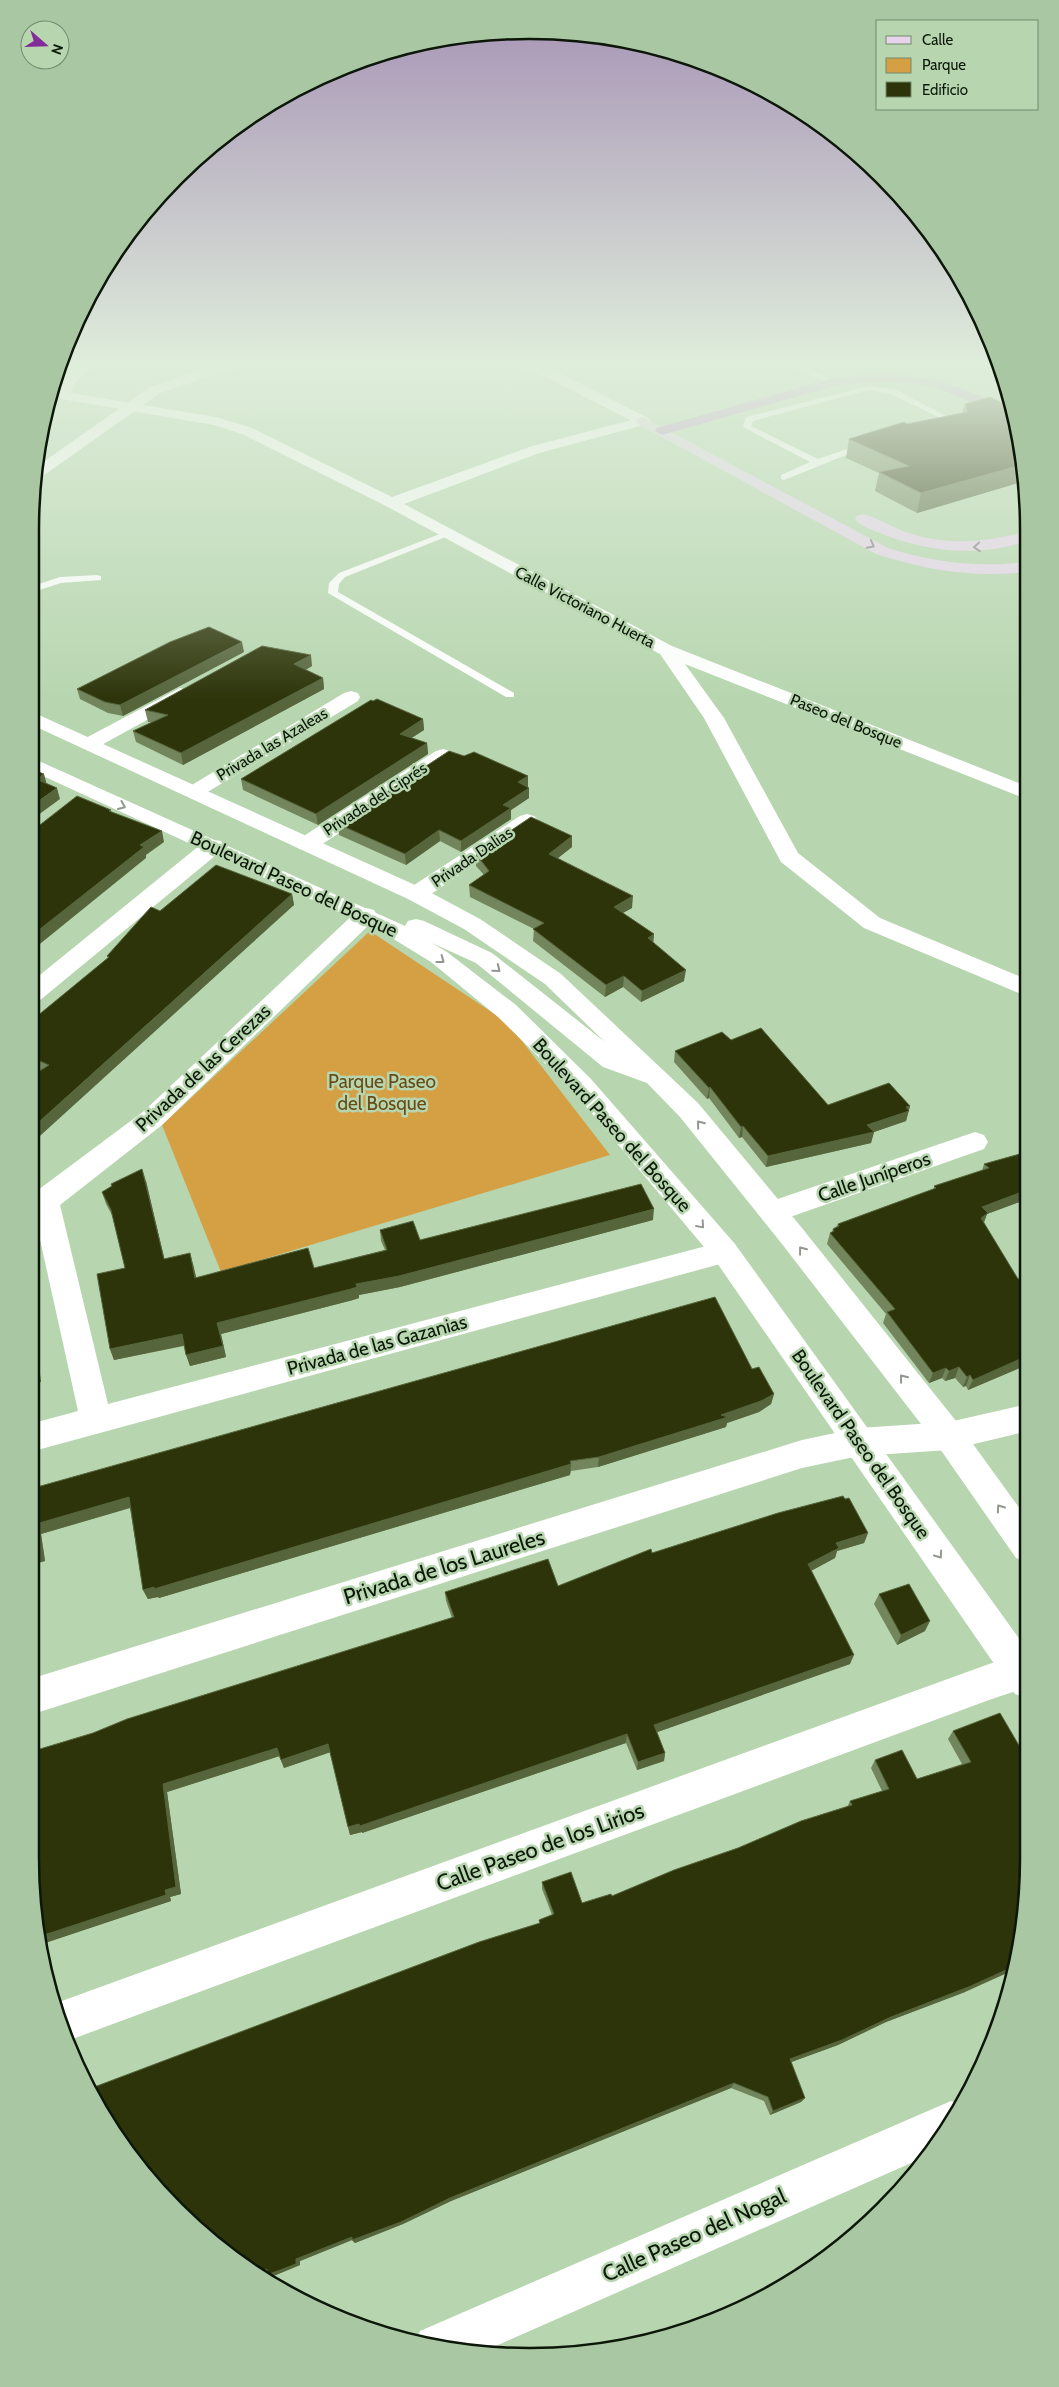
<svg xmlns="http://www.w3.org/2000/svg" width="1059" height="2387" viewBox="0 0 1059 2387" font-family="Cabin,sans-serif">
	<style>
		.green { fill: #d4a043 }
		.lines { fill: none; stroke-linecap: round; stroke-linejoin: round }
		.service { fill: #fff; fill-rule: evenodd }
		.minor { fill: #fff; fill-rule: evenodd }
		.tertiary { fill: #fff; fill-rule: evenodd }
		.secondary { fill: #e7d4ec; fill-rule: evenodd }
		.trunk { fill: #be8ccb; fill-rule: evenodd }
		.wall { fill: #72855c }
		.shaded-wall { fill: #56653c }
		.building { fill: #2d340a; stroke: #56653c }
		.oneway { stroke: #847f86 }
		.oneway2 { stroke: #929790 }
		.labels { text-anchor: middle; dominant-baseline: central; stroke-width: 5; stroke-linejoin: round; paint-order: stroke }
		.far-street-label { font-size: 16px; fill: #0c1709; stroke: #b7d6af }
		.street-label { font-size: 19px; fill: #0c1709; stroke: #b7d6af }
		.park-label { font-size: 19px; fill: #684c17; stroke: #b7d6af }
		.near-street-label { font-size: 22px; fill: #0c1709; stroke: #b7d6af }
		.rim { fill: none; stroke: #0c1709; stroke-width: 2.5 }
	</style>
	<rect width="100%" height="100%" fill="#b7d6af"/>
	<!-- green -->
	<path class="green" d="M370,931l138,92 102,132 -389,117 -59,-147z"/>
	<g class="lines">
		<!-- service -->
		<path class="service" d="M789,365h11l37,17 -7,2z
			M869,386l27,4 62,32 -17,4v-4l5,-1 -55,-27 -22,-4 -116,31 -2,5 67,33 46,-16 7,2 -87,35 -3,-1v-4l29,-13 -67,-35 3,-10z
			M445,532l8,2 -108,43 -6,7 -1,8 176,101v4h-8l-178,-104 1,-10 10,-10z
			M97,575l4,1v4l-40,3 -31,10v-6l30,-10z"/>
		<!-- minor -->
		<path class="minor" d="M77,365h15l-17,18 -4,10 145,24 36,11 140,69 137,-50 114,-30 5,1 2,3 -2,3 -109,29 -135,51 268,142 354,140v13l-341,-135 39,54 74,135 82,65 146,61v17l-162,-68 -83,-66 -77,-144 -44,-64 -274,-148 -144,-72 -28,-9 -153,-26 -5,-8 9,-14z
			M180,688l7,2 2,4 -2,4 -91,50 -7,2 -7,-2 -3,-4 3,-4z
			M351,691l7,2 2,4 -2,4 -157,95 -7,2 -7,-2 -3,-4 3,-4 157,-95z
			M443,749l7,2 3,4 -3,4 -135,90 -8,1 -8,-1 -3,-5 3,-5 137,-88z
			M527,814l7,2 4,4 -4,4 -110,75 -8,2 -8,-2 -3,-5 3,-5 112,-73z
			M213,840l8,1 3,5 -3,5 -182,150 -9,2v-20l175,-142z
			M366,908l8,2 3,5 -3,5 -212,205 -102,80 48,199 617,-163 10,3 4,8 -4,8 -705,192v-28l48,-13 -43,-194 -5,2v-23l114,-85 214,-201z
			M975,1132l9,3 4,7 -4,7 -211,74 -10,-3 -4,-8 4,-8z
			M1028,1404v27l-79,19 -90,6 -57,12 -772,247v-36l772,-239 57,-12 90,-6z
			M1022,1654l6,3v30l-39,13 -922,341 -14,-36 6,-3 930,-338z
			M951,2101l12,5 -36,50 -445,196 -50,-5 -16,-5 4,-11z"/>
		<!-- tertiary -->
		<path class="tertiary" d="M215,365h21l-1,3 -75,25 -120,85 -5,1 1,-12 114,-80z
			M518,365h20l18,6 92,47 2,3 -2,3h-10l-92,-47 -27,-9z
			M30,711l394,178 56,30 81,55 137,129 104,125 158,198 68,94v43l-12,-5 -78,-112 -156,-202 -102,-127 -33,-34 -44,-16 -127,-104 -44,-20 15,9 69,53 75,74 144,165 293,407 1,48 -14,-5 -300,-434 -142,-169 -75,-74 -67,-55 -49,-30 -352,-162v-13l375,169 3,-5 8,-2 8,2 68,32 113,89 -60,-58 -81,-55 -56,-30 -378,-175z"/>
		<!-- secondary -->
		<path class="secondary" d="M643,417l245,131c45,14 89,20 137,14v10c-52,6 -99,-2 -149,-18l-238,-130 -2,-3 2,-3z
			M863,514c15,4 29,13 43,18 41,14 78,10 119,0v10c-49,15 -96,10 -143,-8 -9,-4 -22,-8 -27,-15l2,-3z"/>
		<!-- trunk -->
		<path class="trunk" d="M887,373l55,8 67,26 3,9c-27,-4 -51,-21 -77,-28 -33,-9 -67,-7 -101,-2l-172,49 -7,-4 2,-3 176,-50z"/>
	</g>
	<!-- wall -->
	<path class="wall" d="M965,404l44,5 16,55v17l-108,32 -42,-22 4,-18 -33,-15 3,-19 58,-15 55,-11z
		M244,652l-121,64 -15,-3 -28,-14 -3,-10z
		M312,666l-6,4 17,8 1,11 -141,76 -47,-23 -3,-11 18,-9h-3l-3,-12z
		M423,719l1,11 -13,8 16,5 1,11 -110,71 -75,-35 -2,-11z
		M464,756l64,20v11l1,11 -18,12v9l-50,33 -21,-11 -34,24 -67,-30 -1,-11z
		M572,836v11l-14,11 74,50 -9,5 31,21 -1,8 31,39 -43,21 -18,-15 -18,10 -72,-56 1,-12 -64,-32 -1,-12 15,-10 -8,-9v-12z
		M292,894l2,11 -254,166 -10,-4v-45l78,-64 -1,-2 53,-45z
		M731,1040l97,65 82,1 -4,15 -32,11 -3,11 -105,24 -24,-30 -3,1 -30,-40 -2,1 -33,-37 1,-11z
		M1027,1152v47l-40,15 -3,9 34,56 9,8 1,86 -1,1 -5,-7 -54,23 -2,-4 -3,1 -8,-9 -10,3 -3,-3 -13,5 -46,-60 3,-9 -59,-70 3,-11 2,-1 1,-3 4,-3 1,-2 96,-35v-3l48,-15 2,-7z
		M146,1181l18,78 29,5 3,14 118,-10 71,-18 -4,-9 -1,-11 40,10 233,-20 -253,67 -41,8v3l-6,2 -132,34 5,23 -36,9 -6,-20 -70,14 -4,-11 15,-81 -12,-51 -7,-13 -4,-12z
		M752,1369l22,25 -3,10 -12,8 -32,11 -1,4 -128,40 -27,4 -1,4 -411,123 -1,-1 -10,2 -5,-9 -13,-82 -89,26 4,27 -15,4v-76z
		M1028,1472v26l-8,-11z
		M868,1533l-4,10 -27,8 -2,7 -24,13 39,93 -193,68 8,21 -1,8 -27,9 -11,-27 -264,90v-1l-12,3 -20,-83 -46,16 -5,-12 -112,36 14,102 -11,3 1,4 -129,43 51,-211 359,-115 -6,-17 -1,-9 113,-6 94,-33z
		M879,1594l46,37 -28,14 -23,-41z
		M1000,1713l-35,279 -79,30 -48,23 -47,17 14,36 -4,4 -31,13 -6,-14 -33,-13 -280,113 -48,23 -48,19 -3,-3 -52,21v4l-29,12 -4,-2v-2l-7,3 -60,-43 339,-309v-4l13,-5 -10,-26v-7l40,21 30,-7 235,-89 3,-6 32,-10 -11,-23 4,-8 42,19 45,-15 -14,-25 5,-8z"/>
	<!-- shaded-wall -->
	<path class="shaded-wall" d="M58,365h9l-12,8z
		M1025,464v17l-108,32 4,-20z
		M242,642l2,10 -121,64 -3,-11z
		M311,655l1,11 -16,9 -2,-11z
		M323,678l1,11 -141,76 -2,-12z
		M423,719l1,11 -23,15 -1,-11z
		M427,743l1,11 -110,71 -2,-11z
		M44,774l3,11 -11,-6z
		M528,776v11l-10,-5z
		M57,788l3,11 -30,22v-14z
		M529,788v10l-18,12v9l-50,33v-11l42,-36z
		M439,830l1,11 -34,24 -1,-11z
		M162,831l2,11 -18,13v3l-116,94v-15l110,-92z
		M572,836v11l-23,18v-11z
		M292,894l2,11 -264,240v-15z
		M633,896l-1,12 -19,10 1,-11z
		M654,934l-1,12 -5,-8z
		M686,970l-2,11 -43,21 1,-11z
		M624,976l-1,11 -18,10 1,-12z
		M710,1087l-1,11 -2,1 2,-11z
		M910,1106l-4,15 -32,11 -3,11 -105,24 2,-11 99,-31z
		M743,1126l-1,11 -3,1 2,-11z
		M142,1169l4,12 21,89 -3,-11z
		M1027,1190v9l-40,15 -4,10 -2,-6 1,-11z
		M654,1209l-1,11 -253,67 -41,8v3l-6,2 -132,34 5,23 -36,9 -4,-11 31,-32 139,-39z
		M190,1253l3,11 6,25 -4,-11z
		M30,1297l11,85 -11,3z
		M182,1334l4,11 -72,15 -4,-11z
		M1027,1356l-5,11 -54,23 5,-10z
		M959,1367l-4,11 -10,3 4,-10z
		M946,1368l-4,10 -13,5 4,-10z
		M970,1375l-4,11 -3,1 4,-10z
		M774,1394l-3,10 -12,8 -32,11 -1,4 -128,40 1,-10 122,-42z
		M571,1464l-1,11 -411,123 -1,-1 -10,2 -5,-9z
		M129,1497l4,10 -92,27 4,27 -15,4v-11l6,-30z
		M868,1533l-4,10 -27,8 -2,7 -30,16 3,-10 28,-21z
		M930,1621l-5,10 -28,14 4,-10z
		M854,1655l-4,9 -198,70 2,-9z
		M627,1734l-1,9 -264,90v-1l-12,3 -2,-8z
		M328,1744l3,8 -47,16 -3,-8z
		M277,1748l3,8 -113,36 14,102 -11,3 1,4 -132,44 -1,-8 125,-153z
		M665,1753l-1,8 -27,9 1,-8z
		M1017,1965l-1,4 -51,23 -79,30 -48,23 -52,19 4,-5z
		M734,2083l-3,5 -280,113 -48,23 -48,19 -3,-3 -52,21v4l-29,12 -4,-2 29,-16 154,-61z
		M805,2098l-4,4 -31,13 3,-4z
		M267,2269l4,2 -11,5 -3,-2z"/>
	<!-- building -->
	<path class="building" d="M990,397l19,9 -1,2 2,1 15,55 -104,29 -42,-21 30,-6 -60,-27 55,-17 3,2 61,-12 -3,-8z
		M209,627l33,15 -122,63 -15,-3 -28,-13 93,-47z
		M262,646l49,9 -17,9 29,14 -142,75 -48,-22 35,-16 -23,-5z
		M377,699l46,20 -23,15 27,9 -111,71 -75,-35 130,-79 2,1z
		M449,751l15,5 10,-4 54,24 -10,6 11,6 -26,17 8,3 -50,33 -22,-11 -34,24 -67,-30z
		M30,769l14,5 -8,5 21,9 -27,19z
		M77,796l34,14 -2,1 53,20 -22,14 4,2 -114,90v-108l6,-1z
		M531,817l41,19 -23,18 84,42 -19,11 40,27 -6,4 38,32 -44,21 -18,-15 -18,9 -73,-56 11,-6 -75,-38 20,-14 -13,-17z
		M216,865l76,29 -262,236v-53l19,-12 -19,-8v-35l79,-65 -2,-1 44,-49 9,4z
		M761,1028l67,77 61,-22 21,23 -4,1 3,4 -42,14 7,7 -106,24 -25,-30 -2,1 -31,-40 -1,1 -34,-37 47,-19 9,8z
		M1027,1152v38l-45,17 6,6 -7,5 37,61 3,-1 6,9v69l-54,24 -3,-5 -3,2 -8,-10 -10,4 -3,-3 -13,5 -46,-61 8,-3 -65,-76 4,-2 -1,-2 6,-3 -1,-2 98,-36 -2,-2 55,-18 -5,-4z
		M142,1169l22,90 26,-6 5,25 113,-30 6,20 73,-18 -7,-20 33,-9 7,19 221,-56 13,25 -255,67 -43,8 1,3 -6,2 -134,34 6,23 -37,9 -4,-21 -72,15 -13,-75 28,-6 -14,-58 -9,-18 10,-6 -1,-2z
		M715,1297l37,72 7,-2 15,27 -13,7 -40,14 7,2 -129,40 -29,4 1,3 -417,125v-2l-11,3 -14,-93 -93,27 3,27 -9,3v-65z
		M30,1327l6,45 -6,1z
		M843,1496l2,3 4,-1 19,35 -32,10 3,5 -31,16 46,91 -200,70 11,28 -27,9 -11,-28 -267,92 -1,-2 -11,3 -20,-83 -47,16 -4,-12 -114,36 13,103 -11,3 1,5 -128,42 -8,-79v-106l63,-19 34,-14 327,-102 -9,-25 103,-33 10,27 93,-37 1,4 126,-40z
		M909,1584l21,37 -29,14 -22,-41z
		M1000,1713l24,41 5,-2v106l-10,97 -2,10 -46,21 -80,31 -49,23 -52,19 15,39 -32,13 -5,-14 -34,-14 -284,115 -49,24 -49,18v-3l-56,22v5l-29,11v-6l-10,5 -57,-41 -46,-46 -57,-80 -8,-18 390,-147 61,-19 -1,-3 15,-6 -12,-32 29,-10 11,31 29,-9 1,2 62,-26 64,-22 63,-27 51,-16 -2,-4 39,-12 -14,-29 27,-10 15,29 54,-17 -18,-31z"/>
	<!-- one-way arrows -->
	<defs><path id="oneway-chevron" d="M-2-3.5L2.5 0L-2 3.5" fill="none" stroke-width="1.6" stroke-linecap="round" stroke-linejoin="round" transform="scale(1.25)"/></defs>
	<g class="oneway">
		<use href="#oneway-chevron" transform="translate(871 545) rotate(28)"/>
		<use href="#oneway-chevron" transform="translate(977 547) rotate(176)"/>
	</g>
	<g class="oneway2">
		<use href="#oneway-chevron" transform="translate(122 806) rotate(24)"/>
		<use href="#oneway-chevron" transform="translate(441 960) rotate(37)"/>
		<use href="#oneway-chevron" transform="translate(497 969) rotate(39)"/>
		<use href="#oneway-chevron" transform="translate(700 1124) rotate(-129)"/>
		<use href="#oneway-chevron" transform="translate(701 1225) rotate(49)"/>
		<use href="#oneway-chevron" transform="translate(802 1250) rotate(-128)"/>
		<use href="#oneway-chevron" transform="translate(903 1378) rotate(-128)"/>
		<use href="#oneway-chevron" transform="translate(1000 1508) rotate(-125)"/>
		<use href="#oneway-chevron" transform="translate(939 1555) rotate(55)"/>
	</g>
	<!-- sky -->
	<linearGradient id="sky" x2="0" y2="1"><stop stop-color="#a692b5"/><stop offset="0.52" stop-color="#dfeddb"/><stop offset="1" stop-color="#dfeddb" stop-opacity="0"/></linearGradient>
	<rect width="1059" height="699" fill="url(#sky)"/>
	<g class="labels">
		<!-- far-street labels -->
		<g class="far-street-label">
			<text transform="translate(585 607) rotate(28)">Calle Victoriano Huerta</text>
			<text transform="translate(846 721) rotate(22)">Paseo del Bosque</text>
			<text transform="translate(272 744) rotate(-31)">Privada las Azaleas</text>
			<text transform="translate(375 799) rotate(-33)">Privada del Ciprés</text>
			<text transform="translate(472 857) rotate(-34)">Privada Dalias</text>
		</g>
		<!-- street labels -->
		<g class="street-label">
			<text transform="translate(294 884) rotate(25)">Boulevard Paseo del Bosque</text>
			<text transform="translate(203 1068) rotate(-43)">Privada de las Cerezas</text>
			<text transform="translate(612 1125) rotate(48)">Boulevard Paseo del Bosque</text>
			<text transform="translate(874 1177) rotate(-19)">Calle Juníperos</text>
			<text transform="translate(377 1345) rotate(-15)">Privada de las Gazanias</text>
			<text transform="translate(861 1444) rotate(55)">Boulevard Paseo del Bosque</text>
		</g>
		<!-- park labels -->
		<g class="park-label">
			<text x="382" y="1081">Parque Paseo<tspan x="382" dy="22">del Bosque</tspan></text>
		</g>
		<!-- near-street labels -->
		<g class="near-street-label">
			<text transform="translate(444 1567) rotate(-17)">Privada de los Laureles</text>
			<text transform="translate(540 1847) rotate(-20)">Calle Paseo de los Lirios</text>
			<text transform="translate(694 2235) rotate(-24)">Calle Paseo del Nogal</text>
		</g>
	</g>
	<!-- crop -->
	<path d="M0 0H1059V2387H0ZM529 39H530A490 490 0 0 1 1020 529V1858A490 490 0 0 1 530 2348H529A490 490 0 0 1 39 1858V529A490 490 0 0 1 529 39Z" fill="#a9c7a2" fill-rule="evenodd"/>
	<path class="rim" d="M529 39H530A490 490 0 0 1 1020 529V1858A490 490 0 0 1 530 2348H529A490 490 0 0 1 39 1858V529A490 490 0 0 1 529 39Z"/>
	<!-- legend -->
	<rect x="876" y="20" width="162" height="90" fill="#b7d6af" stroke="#738a6d"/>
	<rect x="886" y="36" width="25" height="8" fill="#e7d4ec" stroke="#738a6d"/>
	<text x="922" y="45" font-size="15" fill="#0c1709">Calle</text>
	<rect x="886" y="58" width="25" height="15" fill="#d4a043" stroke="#738a6d"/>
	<text x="922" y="70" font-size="15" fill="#0c1709">Parque</text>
	<rect x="886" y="82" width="25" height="15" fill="#2d340a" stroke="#738a6d"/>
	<text x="922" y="95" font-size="15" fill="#0c1709">Edificio</text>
	<!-- north arrow -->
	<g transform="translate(45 45) rotate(110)"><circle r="24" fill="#b7d6af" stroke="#738a6d"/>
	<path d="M0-4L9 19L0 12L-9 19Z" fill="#832b98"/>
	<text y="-8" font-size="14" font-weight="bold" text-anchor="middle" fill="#0c1709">N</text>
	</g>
</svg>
